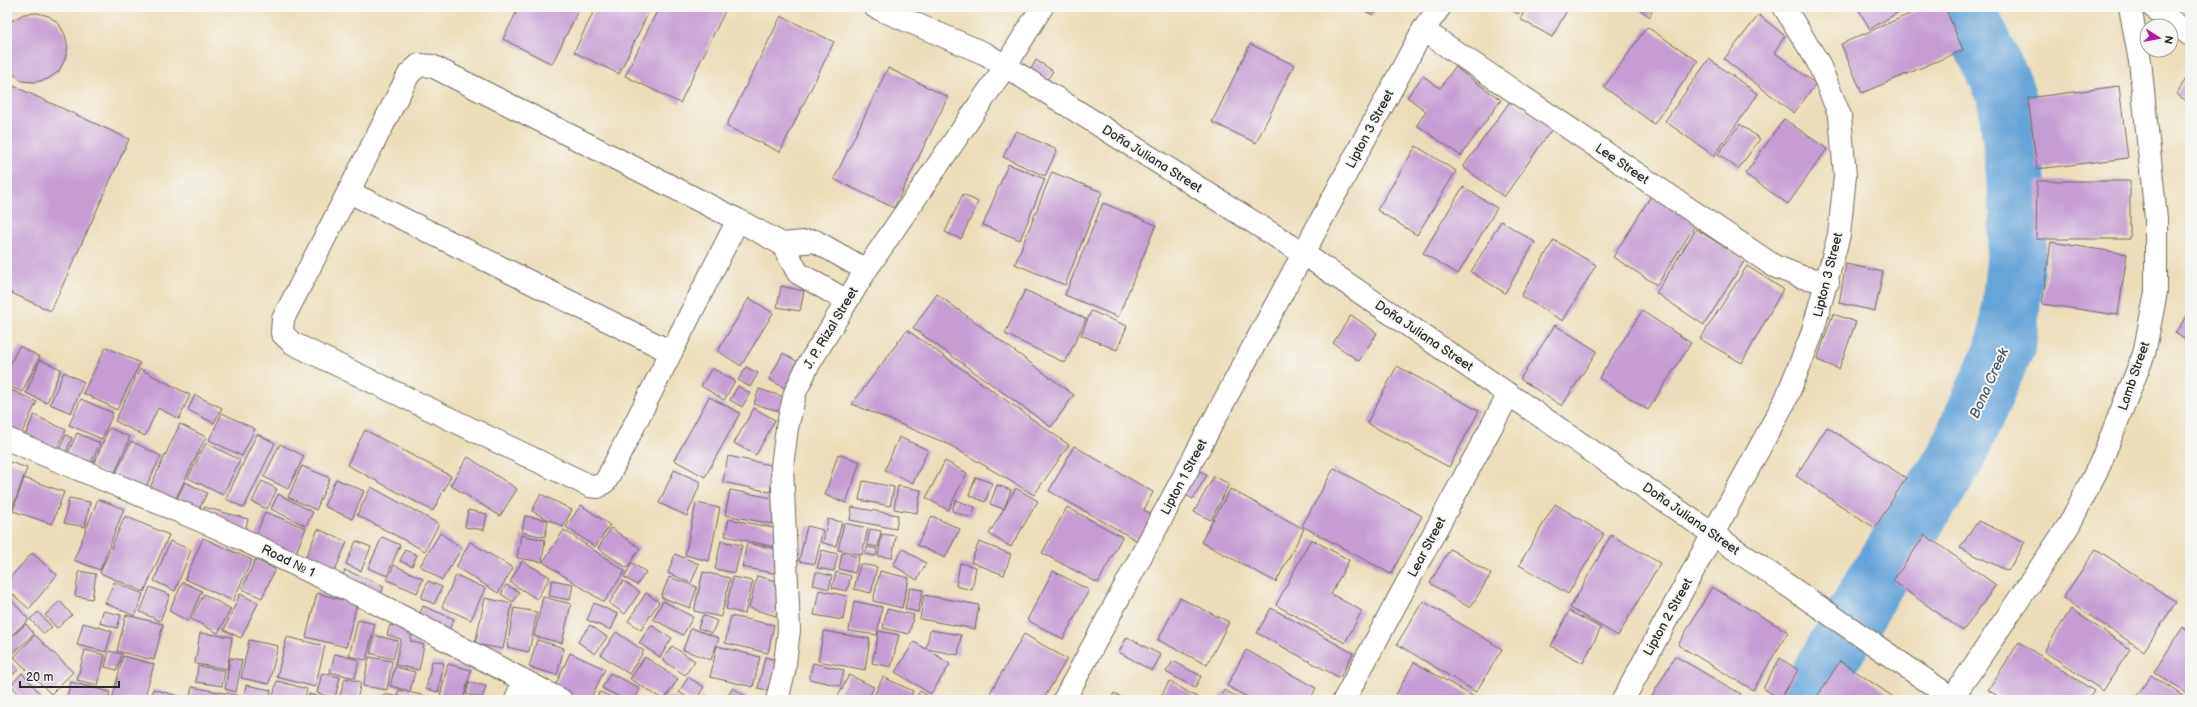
<svg xmlns="http://www.w3.org/2000/svg" width="2197" height="707" viewBox="0 0 2197 707" font-family="'Balsamiq Sans',sans-serif">
	<style>
		.lines { fill: none; stroke-linecap: round; stroke-linejoin: round }
		.river { stroke: #66a5d9; stroke-width: 59 }
		.building { fill: #c59dd2 }
		.minor-casing { stroke: #6f695d; stroke-width: 24 }
		.minor { stroke: #fff; stroke-width: 22 }
		.labels { text-anchor: middle; dominant-baseline: central; stroke-width: 4; stroke-linejoin: round; paint-order: stroke }
		.street-label { font-size: 13px; fill: #2b2b2b; stroke: #f6f6f2 }
		.water-label { font-size: 14px; font-style: italic; fill: #405668; stroke: #f6f6f2 }
	</style>
	<rect width="100%" height="100%" fill="#f6f6f2"/>
	<filter id="ink" filterUnits="userSpaceOnUse"><feTurbulence type="fractalNoise" baseFrequency=".025" numOctaves="2"/><feDisplacementMap in="SourceGraphic" scale="8" xChannelSelector="R" yChannelSelector="G"/><feConvolveMatrix kernelMatrix="1 2 1 2 8 2 1 2 1" color-interpolation-filters="sRGB"/></filter>
	<filter id="wash" filterUnits="userSpaceOnUse"><feTurbulence type="fractalNoise" baseFrequency=".012" numOctaves="4" result="noise"/><feDisplacementMap in="SourceGraphic" scale="16" xChannelSelector="R" yChannelSelector="G"/><feGaussianBlur stdDeviation="0.9" result="paint"/><feColorMatrix in="noise" values="0 0 0 0 0 0 0 0 0 0 0 0 0 0 0 0 0 1.4 0 .05"/><feComposite in="paint" operator="in"/></filter>
	<g filter="url(#wash)">
		<rect width="100%" height="100%" fill="#ecddba"/>
		<g class="lines">
			<!-- river -->
			<path class="river" d="M1806,700l72,-123 75,-114 54,-121 13,-125 -13,-122 -42,-88"/>
		</g>
		<g id="blocks">
			<!-- building -->
			<path class="building" d="M519,7h61l-28,57 -49,-25z
				M596,7h55l-32,67 -45,-22z
				M659,7h68l-47,96 -55,-27z
				M1356,7h22l-5,8z
				M1504,7h18l-4,7z
				M1527,7h42l-17,30 -32,-18z
				M1636,7h17l-3,10z
				M1857,7h50l-37,22z
				M1925,7h20l18,43 -101,43 -21,-49z
				M37,13l12,3 10,8 6,11 3,12 -3,12 -6,12 -11,8 -13,3 -13,-1 -15,-12v-43l4,-5 13,-7z
				M1759,15l26,21 -11,16 42,32 -22,29 -70,-54z
				M781,16l53,26 -54,110 -54,-26z
				M1647,27l51,34 -44,63 -50,-37z
				M1250,44l44,21 -38,78 -44,-21z
				M1709,59l49,35 -44,62 -49,-35z
				M1036,60l17,11 -10,15 -16,-10z
				M1455,67l46,33 -40,56 -44,-31 9,-14 -19,-14 16,-21 17,12z
				M888,68l60,29 -54,111 -60,-29z
				M2190,73v30l-14,-9z
				M7,83l122,56 -78,172 -44,-20z
				M2119,86l9,72 -91,11 -9,-71z
				M1511,100l41,29 -48,68 -41,-30z
				M1784,119l43,30 -39,55 -43,-30z
				M1740,124l20,15 -22,30 -20,-15z
				M1016,131l41,19 -12,26 -42,-19z
				M1416,146l40,25 -39,64 -40,-25z
				M1008,164l37,15 -25,61 -37,-15z
				M1052,172l50,20 -37,93 -50,-21z
				M2037,181h93v58h-94z
				M1463,187l34,21 -39,66 -35,-21z
				M963,194l15,8 -17,37 -16,-7z
				M1651,196l45,28 -39,61 -44,-28z
				M1103,203l53,22 -38,92 -53,-22z
				M1501,221l34,21 -30,51 -34,-21z
				M1696,229l49,31 -41,65 -48,-32z
				M1554,240l42,25 -33,56 -42,-25z
				M2051,242l76,12 -9,61 -76,-11z
				M1846,264l37,8 -8,39 -36,-8z
				M1747,266l36,23 -41,74 -42,-24z
				M781,286l23,5 -4,20 -23,-4z
				M1025,290l61,29 -21,44 -60,-29z
				M937,294l137,101 -23,32 -138,-99z
				M749,298l24,15 -32,53 -23,-15z
				M1091,311l36,15 -10,24 -36,-15z
				M1642,311l49,32 -43,67 -49,-32z
				M2190,311v32l-15,-10z
				M1833,314l23,8 -17,47 -22,-9z
				M1351,315l26,18 -18,28 -26,-18z
				M1555,325l42,26 -35,55 -42,-27z
				M907,330l162,115 -35,50 -86,-51 -96,-40z
				M19,346l21,11 -18,35 -15,-7v-14z
				M106,347l34,16 -23,47 -34,-17z
				M783,353l20,12 -15,25 -19,-11z
				M40,360l21,9 -14,34 -21,-10z
				M1397,366l82,45 -30,56 -82,-44z
				M746,367l12,6 -8,14 -12,-7z
				M712,368l23,13 -11,19 -23,-14z
				M140,369l50,26 -11,24 -21,-11 -13,28 -30,-15z
				M64,372l20,10 -13,31 -21,-9z
				M738,386l12,7 -8,14 -12,-7z
				M7,388l30,14 -23,46 -7,-3z
				M759,389l28,9 -4,14 -29,-8z
				M195,395l27,13 -8,15 -26,-13z
				M709,397l31,16 -35,64 -31,-17z
				M81,399l32,14 -11,26 -33,-14z
				M754,408l21,12 -19,35 -22,-12z
				M222,413l33,16 -13,27 -33,-16z
				M34,415l32,15 -16,33 -31,-14z
				M180,424l26,13 -35,71 -25,-12z
				M1827,427l79,51 -31,50 -79,-52z
				M109,428l21,9 -17,40 -21,-10z
				M365,430l86,46 -18,35 -86,-46z
				M77,433l23,10 -15,34 -23,-10z
				M257,434l18,9 -31,65 -18,-9z
				M66,435l6,3 -10,24 -7,-2z
				M899,437l29,13 -15,33 -28,-13z
				M131,441l30,15 -17,35 -30,-14z
				M206,443l34,17 -17,35 -35,-17z
				M280,444l24,12 -16,33 -24,-12z
				M1074,446l79,46 -9,18 16,9 -15,26 -96,-54z
				M838,454l22,8 -14,41 -21,-8z
				M728,456l47,10 -5,26 -47,-10z
				M468,457l49,32 -17,27 -50,-31z
				M7,461l20,7 -20,55z
				M945,461l22,12 -19,37 -22,-12z
				M302,466l28,12 -14,32 -28,-13z
				M1334,468l88,48 -31,58 -89,-48z
				M1197,469l10,6 -14,24 -9,-5z
				M674,470l27,12 -14,34 -28,-13z
				M1214,476l15,8 -18,36 -17,-8z
				M976,477l16,6 -7,19 -16,-7z
				M24,478l40,14 -12,32 -39,-13z
				M336,479l28,12 -12,28 -28,-13z
				M262,481l15,8 -10,20 -15,-7z
				M863,481l31,6 -4,19 -31,-6z
				M185,482l22,11 -11,23 -22,-11z
				M997,485l14,5 -7,19 -14,-5z
				M898,486l23,4 -4,23 -23,-4z
				M371,487l68,37 -14,27 -68,-36z
				M1016,488l22,13 -27,46 -22,-13z
				M1230,489l74,40 -28,53 -75,-40z
				M730,490l48,9 -6,25 -47,-9z
				M278,494l35,18 -7,14 -35,-17z
				M541,494l31,16 -9,17 -31,-16z
				M69,498l21,4 -5,25 -21,-4z
				M98,499l26,10 -24,61 -26,-10z
				M956,500l19,7 -4,11 -19,-7z
				M696,503l24,5 -11,53 -24,-6z
				M1555,504l49,30 -36,60 -49,-29z
				M581,505l29,20 -15,22 -29,-20z
				M204,507l44,12 -5,21 -44,-13z
				M852,507l46,8 -2,14 -46,-9z
				M1067,507l55,30 -24,46 -56,-30z
				M468,510l19,4 -3,16 -19,-3z
				M265,512l41,16 -15,37 -40,-16z
				M125,516l44,19 -25,57 -44,-19z
				M525,516l23,4 -3,17 -23,-5z
				M932,516l28,13 -15,29 -28,-13z
				M729,519l50,10 -3,18 -51,-11z
				M828,519l14,3 -6,24 -13,-3z
				M1978,521l47,21 -17,29 -48,-23z
				M844,523l24,5 -6,27 -24,-5z
				M807,526l16,4 -8,34 -16,-3z
				M611,528l29,20 -13,20 -29,-20z
				M318,529l29,13 -16,38 -29,-14z
				M870,529l11,2 -3,16 -11,-2z
				M564,530l61,41 -21,31 -61,-40z
				M440,533l22,15 -20,32 -22,-14z
				M882,534l14,2 -4,22 -14,-2z
				M521,535l24,5 -3,22 -25,-4z
				M1611,535l49,28 -42,73 -48,-28z
				M1925,535l71,50 -33,46 -70,-50z
				M382,537l18,8 -13,31 -19,-8z
				M203,538l49,22 -19,41 -48,-22z
				M1311,539l38,21 -18,34 31,17 -17,32 -69,-38z
				M170,541l21,9 -16,41 -21,-10z
				M356,541l15,6 -10,24 -15,-7z
				M721,541l21,4 -7,28 -20,-4z
				M470,542l43,26 -15,25 -42,-26z
				M979,542l32,12 -7,21 -33,-13z
				M747,543l36,7 -5,24 -36,-7z
				M867,547l10,2 -1,7 -11,-2z
				M903,549l23,14 -9,17 -24,-15z
				M1450,549l41,25 -21,34 -40,-25z
				M2096,549l80,53 -32,49 -81,-53z
				M405,550l12,5 -5,11 -12,-5z
				M822,550l16,4 -4,17 -17,-3z
				M32,553l25,22 -28,34 -22,-20v-8z
				M842,553l17,4 -4,16 -16,-4z
				M675,554l24,10 -8,19 -23,-10z
				M255,560l20,9 -13,29 -20,-9z
				M522,561l28,16 -13,22 -27,-17z
				M632,563l14,9 -9,13 -13,-8z
				M960,563l16,4 -4,23 -16,-4z
				M860,564l17,3 -6,26 -17,-4z
				M394,565l29,14 -6,14 -30,-13z
				M345,570l39,16 -7,17 -39,-17z
				M79,571l17,3 -4,25 -17,-3z
				M880,571l29,7 -7,30 -29,-7z
				M1053,571l36,19 -26,49 -36,-19z
				M703,572l27,6 -9,39 -27,-6z
				M816,572l16,4 -3,13 -16,-4z
				M836,572l15,4 -4,15 -15,-3z
				M456,575l29,13 -14,32 -29,-13z
				M757,576l28,7 -9,33 -27,-8z
				M669,577l28,10 -7,21 -29,-11z
				M733,577l20,4 -8,33 -19,-5z
				M552,580l21,4 -3,16 -21,-4z
				M428,581l14,6 -8,17 -13,-6z
				M623,581l17,11 -15,22 -16,-11z
				M114,582l29,12 -8,22 -30,-13z
				M183,582l19,9 -14,30 -19,-10z
				M506,585l13,7 -6,10 -12,-8z
				M150,587l20,8 -10,26 -20,-9z
				M1712,587l76,45 -35,58 -75,-45z
				M910,588l13,2 -5,22 -13,-3z
				M819,590l28,6 -4,24 -29,-5z
				M317,593l40,11 -11,43 -40,-10z
				M646,593l13,9 -18,28 -13,-9z
				M204,594l27,15 -13,24 -27,-14z
				M240,594l18,9 -17,35 -17,-8z
				M7,595l22,25 -22,19z
				M924,595l55,10 -4,24 -55,-10z
				M543,597l28,7 -9,39 -28,-7z
				M485,598l27,6 -9,45 -28,-5z
				M1180,598l49,24 -22,43 -49,-25z
				M60,601l12,14 -15,13 -12,-13z
				M663,601l30,16 -10,18 -30,-16z
				M854,601l28,6 -5,28 -28,-4z
				M1423,601l79,48 -26,43 -79,-48z
				M594,603l24,11 -7,16 -24,-10z
				M423,606l31,13 -9,19 -30,-13z
				M514,608l23,4 -8,40 -22,-5z
				M1271,608l82,45 -13,25 -83,-45z
				M887,609l27,6 -5,19 -26,-6z
				M2071,609l59,40 -27,42 -59,-40z
				M103,611l18,4 -4,13 -17,-5z
				M1569,611l32,17 -18,35 -32,-17z
				M38,612l14,15 -8,7 -14,-15z
				M126,615l37,9 -9,36 -37,-9z
				M703,615l14,6 -5,12 -14,-5z
				M731,616l43,9 -6,28 -43,-10z
				M358,620l17,4 -9,36 -17,-4z
				M83,623l29,8 -6,21 -29,-7z
				M26,624l8,10 -25,23 -2,-16z
				M390,625l23,5 -3,11 14,4 -5,25 -24,-5 6,-26 -14,-4z
				M590,625l17,12 -12,17 -17,-12z
				M651,625l21,13 -12,19 -21,-14z
				M2183,627l7,5v64l-36,-24z
				M691,628l28,10 -8,22 -28,-10z
				M930,630l31,5 -3,20 -31,-6 23,15 -19,30 -36,-22 19,-30 12,7z
				M824,631l46,8 -5,31 -47,-9z
				M879,631l20,4 -8,32 -19,-4z
				M616,632l28,19 -15,23 -28,-19z
				M200,633l32,4 -5,32 -32,-5z
				M1024,634l43,25 -24,41h-45l-9,-5z
				M35,635l38,37 -22,22 -37,-37z
				M374,635l24,6 -5,18 -23,-6z
				M287,637l38,9 -10,41 -38,-10z
				M1127,637l34,18 -9,16 -33,-19z
				M249,640l29,6 -9,38 -28,-6z
				M537,640l27,8 -7,27 -28,-8z
				M2019,642l75,49 -6,9h-84l-16,-10z
				M672,646l23,15 -10,14 -23,-15z
				M717,646l43,11 -7,30 -43,-10z
				M85,650l20,5 -7,30 -21,-5z
				M1246,650l70,38 -6,12h-57l-26,-14z
				M109,651l13,3 -5,16 -12,-3z
				M570,653l35,16 -15,31h-28l-11,-5z
				M335,654l24,6 -4,18 -25,-6z
				M123,656l31,8 -10,36h-32z
				M1675,656l66,38 -3,6h-83l-4,-2z
				M7,657l11,13 -9,8 -2,-2z
				M369,657l23,4 -5,29 -24,-4z
				M645,657l33,22 -14,21 -34,-21z
				M765,657l19,5 -7,30 -19,-4z
				M230,658l12,2 -6,32 -11,-3z
				M1780,658l18,12 -18,29 -17,-11z
				M432,661l12,2 -6,29 -12,-3z
				M1173,661l28,15 -6,12 -29,-16z
				M1840,661l58,39h-83z
				M1414,662l65,38h-86z
				M813,663l31,7 -4,16 -31,-7z
				M448,664l23,6 -8,30h-24z
				M198,666l27,5 -3,15 -26,-4z
				M395,667l20,5 -5,19 -20,-5z
				M22,673l20,23 -4,4h-13l-14,-15z
				M322,673l18,4 -5,21 -18,-5z
				M610,673l30,15 -6,12h-9l-23,-12z
				M849,675l25,12 -6,13h-32z
				M2151,675l38,25h-55z
				M688,677l16,10 -8,13h-5l-12,-8z
				M883,677l30,14 -4,9h-37z
				M345,678l16,4 -4,18 -17,-4z
				M277,681l30,8 -3,11h-32z
				M1169,681l31,18v1h-33l-6,-3z
				M71,682l39,10 -2,8h-42z
				M469,682l17,4 -4,12 -16,-4z
				M246,685l25,5 -2,10h-26z
				M192,687l49,9 -1,4h-51z
				M733,688l15,10 -1,2h-22z
				M153,689l29,8 -1,3h-31z
				M399,690l31,7v3h-34z
				M1224,690l20,10h-25z
				M920,691l14,9h-20z
				M599,692l20,8h-22z
				M1114,693l12,7h-15z
				M309,694l18,5v1h-19z
				M384,694l10,2v4h-11z
				M672,696l8,4h-10z
				M702,696l6,4h-9z"/>
		</g>
	</g>
	<g filter="url(#ink)">
		<use href="#blocks" fill-opacity="0" stroke="#6f695d" stroke-width="1"/>
		<g class="lines">
			<!-- minor casing -->
			<g class="minor-casing">
				<path id="minor" d="M875,7l111,47 318,200 648,444
					M2153,7l37,28
					M1423,30l351,236 28,11 26,5
					M349,192l322,160
					M738,220l-132,261 -8,6 -8,-1 -298,-143 -10,-10 1,-14 126,-245 10,-9 13,1 306,154 44,24 33,-3 51,29
					M782,244l16,29 49,28
					M7,439l209,88 160,76 185,97
					M516,700l7,-20
					M777,700l7,-28 5,-42 -7,-164 5,-38 8,-35 12,-26 59,-97 139,-203 37,-60
					M1064,700l359,-670 17,-23
					M1344,700l165,-306
					M1623,700l163,-301 26,-65 27,-99 6,-59 -5,-60 -22,-54 -34,-55
					M1951,700l118,-175 31,-61 44,-110 12,-62v-73l-16,-158 -10,-54"/>
			</g>
			<!-- minor -->
			<use href="#minor" class="minor"/>
		</g>
	</g>
	<g class="labels">
		<!-- street labels -->
		<g class="street-label">
			<text transform="translate(1370 129) rotate(-62)">Lipton 3 Street</text>
			<text transform="translate(1152 159) rotate(32)">Doña Juliana Street</text>
			<text transform="translate(1622 164) rotate(34)">Lee Street</text>
			<text transform="translate(1828 275) rotate(-76)">Lipton 3 Street</text>
			<text transform="translate(831 328) rotate(-59)">J. P. Rizal Street</text>
			<text transform="translate(1424 336) rotate(34)">Doña Juliana Street</text>
			<text transform="translate(2134 376) rotate(-71)">Lamb Street</text>
			<text transform="translate(1184 477) rotate(-62)">Lipton 1 Street</text>
			<text transform="translate(1691 519) rotate(35)">Doña Juliana Street</text>
			<text transform="translate(1427 547) rotate(-62)">Lear Street</text>
			<text transform="translate(288 561) rotate(26)">Road № 1</text>
			<text transform="translate(1668 617) rotate(-61)">Lipton 2 Street</text>
		</g>
		<!-- water labels -->
		<g class="water-label">
			<text transform="translate(1989 383) rotate(-66)">Bona Creek</text>
		</g>
	</g>
	<!-- margin -->
	<rect width="2197" height="707" fill="none" stroke="#f6f6f2" stroke-width="24"/>
	<!-- north arrow -->
	<g transform="translate(2159 38) rotate(101)"><circle r="19" fill="#f6f6f2" stroke="#a5a5a2"/>
	<path d="M0-3L7 15L0 10L-7 15Z" fill="#b5179e"/>
	<text y="-6" font-size="11" font-weight="bold" text-anchor="middle" fill="#2b2b2b">N</text>
	</g>
	<!-- scale -->
	<path d="M20 681v6h99v-6" fill="none" stroke="#2b2b2b" stroke-width="2"/>
	<text x="26" y="681" font-size="12" fill="#2b2b2b" stroke="#f6f6f2" stroke-width="3" paint-order="stroke">20 m</text>
</svg>
